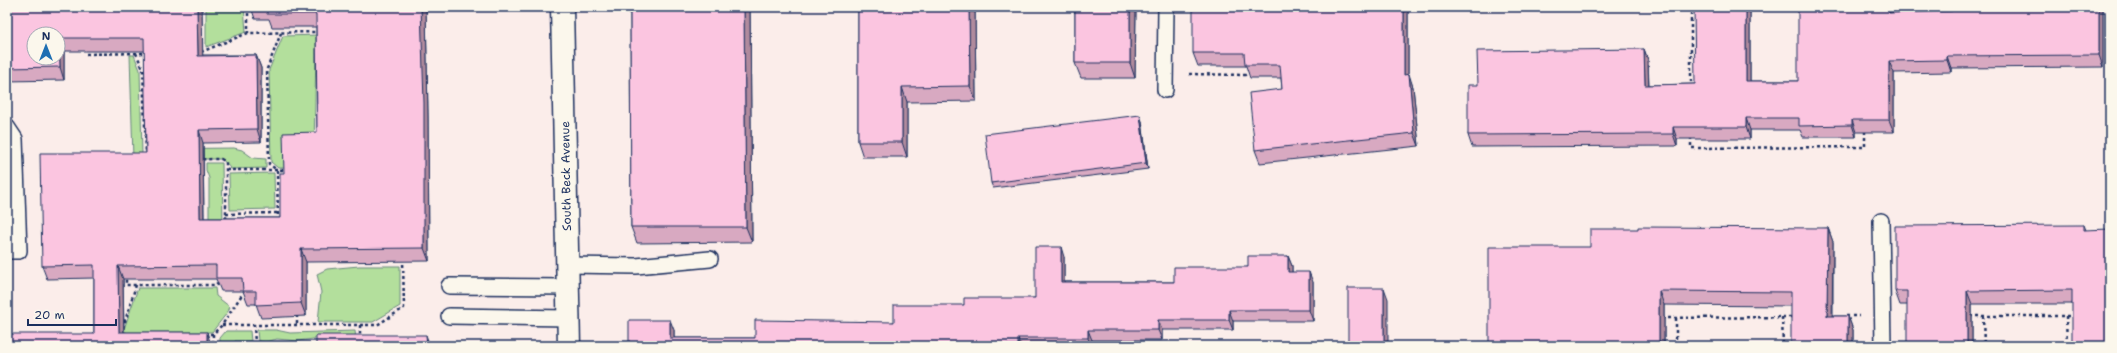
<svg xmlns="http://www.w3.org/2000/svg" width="2117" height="353" viewBox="0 0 2117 353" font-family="'Shantell Sans',sans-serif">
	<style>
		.green { fill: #b3df9c; stroke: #67877d }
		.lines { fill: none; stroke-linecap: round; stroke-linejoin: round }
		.service-casing { stroke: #1b2f5e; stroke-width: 18 }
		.minor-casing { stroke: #1b2f5e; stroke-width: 25 }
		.path { stroke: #1b2f5e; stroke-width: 2.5; stroke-dasharray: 3 3; stroke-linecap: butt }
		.service { stroke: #fbf7ec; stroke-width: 15 }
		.minor { stroke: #fbf7ec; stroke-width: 22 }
		.wall { fill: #d8a9c1; stroke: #1b2f5e }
		.shaded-wall { fill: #b08a9d; stroke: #1b2f5e }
		.building { fill: #fbc5e0; stroke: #1b2f5e; fill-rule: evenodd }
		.labels { text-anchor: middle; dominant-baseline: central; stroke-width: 3; stroke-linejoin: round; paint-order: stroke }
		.street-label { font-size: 12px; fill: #1b2f5e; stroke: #fbf7ec }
	</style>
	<rect width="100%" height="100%" fill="#fbedea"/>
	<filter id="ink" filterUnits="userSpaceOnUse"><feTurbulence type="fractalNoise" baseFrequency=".025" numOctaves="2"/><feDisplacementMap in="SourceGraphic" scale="8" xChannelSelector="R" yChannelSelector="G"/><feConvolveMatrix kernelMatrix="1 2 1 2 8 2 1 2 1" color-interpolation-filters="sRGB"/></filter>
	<g filter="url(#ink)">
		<!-- green -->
		<path class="green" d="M206,7h38l2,25 -40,15z
			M357,34l-41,15 -2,100 -26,19h-10l-7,-6 -2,-92 14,-34z
			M130,55h4l6,15 2,85 -9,4z
			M147,149l87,-1 8,2 11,8 13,1v9l-35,1 -9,-10h-70z
			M206,163h16l1,64 -14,3v-52l-3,-8z
			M274,173l1,36 -45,1 -1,-36z
			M359,266h41v40l-27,16h-55l3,-30 -4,-18 10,-5z
			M138,288h77l1,8 14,11 -3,6 -15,19h-89z
			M257,330h19l14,3 65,-2 1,8 -35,-1 -23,3 -21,-2 -11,3 -8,-1z
			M226,331h24l1,10h-16v5h-15v-8z"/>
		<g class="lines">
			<!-- service casing -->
			<g class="service-casing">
				<path id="service" d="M1165,90l1,-83
					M7,127l8,12 4,112h-12
					M1881,221l2,125
					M567,265l69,1 74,-7
					M449,286l119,1
					M449,316l119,2"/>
			</g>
			<!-- minor casing -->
			<g class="minor-casing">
				<path id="minor" d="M562,7l7,339"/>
			</g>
			<!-- path -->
			<path class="path" d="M248,7v26
				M1691,7v81
				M201,52l47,-19 70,-1
				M136,53l7,16 3,86
				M86,54l62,-1
				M1189,74l56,1 5,-3
				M1691,137v11l174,-1v-18
				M221,159l5,3v66l-9,4v53h-91l1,-125z
				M226,170h62
				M226,214l51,-1
				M278,221l-1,-51 -8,-6 -2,-95 14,-36
				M1846,316h13
				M1970,316h105
				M1983,316l1,30
				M2066,316l1,30
				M1782,317l1,29
				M1662,318l131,-1
				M1676,318v28
				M254,324l1,22
				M297,324v-9
				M222,325h155l27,-17 -1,-49
				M360,325v13
				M123,328l13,-43
				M204,334h9l9,-9 21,-32
				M213,334v12"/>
			<!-- service -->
			<use href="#service" class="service"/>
			<!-- minor -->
			<use href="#minor" class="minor"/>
		</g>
		<!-- wall -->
		<path class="wall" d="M7,7h195v48h54l5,13v74l-58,1 1,75h76l4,-45 33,-41 -1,-105h-44l-3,-8h-14l-4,-12h175l2,109 1,145 -123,1v54l-45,2 -5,-14h-8l-5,-13h-22l-5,-12h-93l1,53 87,13v1l-117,-12v-56l-47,1 -5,-13 104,-113 -1,-102h-81v29l-57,1z
			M630,7h120l2,235 -115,1 -6,-16z
			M858,7h117l1,94 -69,1v55h-44l-5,-15z
			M1075,7h61l-1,71h-54l-6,-15z
			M1408,7v67l5,13 6,59 -159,17 -5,-13 27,-61 -1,-11h-31l-4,-12h-48l-5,-13z
			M1750,7v74h48l96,-74v6l209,-6v60l-152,1v4l-57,1v59h-38v5h-53l-3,-7h-50v9h-73v7l-205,1 -4,-12 10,-50 166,-36 4,11 1,25 46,-1z
			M1142,121l6,48 -155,19 -2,-5z
			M2084,225l2,5 -14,74h-100v42l-65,-41h-7l-5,-14z
			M1828,228l5,14v74h15l5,14v16l-62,-40 -127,-1v41l-74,-99z
			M1288,256l4,10v6l21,10v39h-80v9h-71v10h-70v6h-463l45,-16v8h81l139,-16 70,-17 71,-7 29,-41v25h110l74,-15z"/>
		<!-- shaded-wall -->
		<path class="shaded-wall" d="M197,7h5l1,62 -5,-13z
			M421,7h5l2,109 1,145 -5,-13z
			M744,7h6l2,235 -6,-15z
			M969,7h6l1,94 -6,-15z
			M1130,7h6l-1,71 -5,-15z
			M1404,7h4v80l-4,-12z
			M1746,7h4v85l-4,-11z
			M1889,7h5v17l-5,-11z
			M2099,7h4v60l-4,-12z
			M59,38l5,13v29l-4,-13z
			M1644,49l4,11 1,36 -4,-11z
			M256,55l5,13v74l-4,-13z
			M1947,56l4,12v4l-4,-12z
			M1889,61l5,12v59l-5,-12z
			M1409,74l4,13 6,59 -5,-13z
			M902,87l5,15v55l-5,-15z
			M1140,115l2,6 6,48 -2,-6z
			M1746,118l4,12v9l-4,-12z
			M1852,120l4,12v5l-4,-12z
			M1673,127l4,12v7l-4,-12z
			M199,130l4,13 1,88 -4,-13z
			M1828,228l5,14 -1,88 -5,-14z
			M1061,247l3,10v35l-3,-10z
			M301,249l5,13v54l-5,-13z
			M1288,256l4,10v16l-4,-10z
			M118,266l5,13 1,66 -5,-13z
			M1309,272l4,10v39l-4,-11z
			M1384,288l4,11v47h-4z
			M1659,291l5,14v41h-5z
			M1967,291l5,13v42h-5z
			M1229,310l4,11v9l-4,-10z
			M1848,316l5,14v16h-5z
			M670,320l4,10v16l-4,-8z
			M1158,320l4,10v10l-4,-10z
			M1088,330l4,10v6h-1l-3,-8z
			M207,332l4,13v1h-4z
			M426,335l4,11h-3z
			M1018,338l3,8h-3z"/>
		<!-- building -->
		<path class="building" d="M7,7h190l1,49 58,-1 1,74 -58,1 1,88h80v-45h4l-1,-40 34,-1 -1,-118h-49v-7h154l3,96v145l-123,1v54l-45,2v-14h-13l-1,-13h-26v-13l-98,1 1,66h88v14h-200v-12h87v-69l-52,1 -2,-113h106l-2,-115h-85l1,29 -53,1zM34,34h24v24h-24z
			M630,7h114l2,220h-115z
			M858,7h111l1,79 -68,1v55h-44z
			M1075,7h55v56h-55z
			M1193,7h211v68l5,-1 5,59 -159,17 -6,-57 33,-4 -2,-24h-35l-1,-12h-51z
			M1694,7h52v74h52v-74h91v6l63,-2v-4h147v48l-152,1v4l-58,1v59h-37v5l-53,1v-8h-53v9h-73v7l-205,1v-50h10l-1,-34 167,-2 1,36 50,-1z
			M1140,115l6,48 -155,20 -6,-49z
			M2084,225v5l26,-1v117h-38v-56l-105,1v55h-60v-55h-12v-65z
			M1638,227l190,1 -1,88h21v30h-57v-54l-132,-1v55h-170v-99h101v-18h48z
			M1035,247h26v35h113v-15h74v-11h40v16h21v38h-80v10h-71v10h-70v8h-70v7h-71v1h-318v-26h41v18h85v-18l139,2v-17h70v-7h71z
			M1348,288h36v58h-36z
			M316,335h110l1,11h-111z"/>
	</g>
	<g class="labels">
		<!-- street labels -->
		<g class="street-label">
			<text transform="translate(566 176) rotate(-91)">South Beck Avenue</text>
		</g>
	</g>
	<!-- margin -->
	<rect width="2117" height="353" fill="none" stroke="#fbf7ec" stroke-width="24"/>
	<rect x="12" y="12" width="2093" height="329" fill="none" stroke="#1b2f5e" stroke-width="1.5" filter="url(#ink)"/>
	<!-- north arrow -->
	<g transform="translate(46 46)"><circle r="19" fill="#fbf7ec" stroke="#a1a7b3"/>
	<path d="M0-3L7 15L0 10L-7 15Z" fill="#1f6fb2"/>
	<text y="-6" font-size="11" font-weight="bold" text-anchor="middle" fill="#1b2f5e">N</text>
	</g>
	<!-- scale -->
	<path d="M28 319v6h88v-6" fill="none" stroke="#1b2f5e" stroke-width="2"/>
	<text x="34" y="319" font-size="12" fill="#1b2f5e" stroke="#fbf7ec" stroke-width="3" paint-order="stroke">20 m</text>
</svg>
